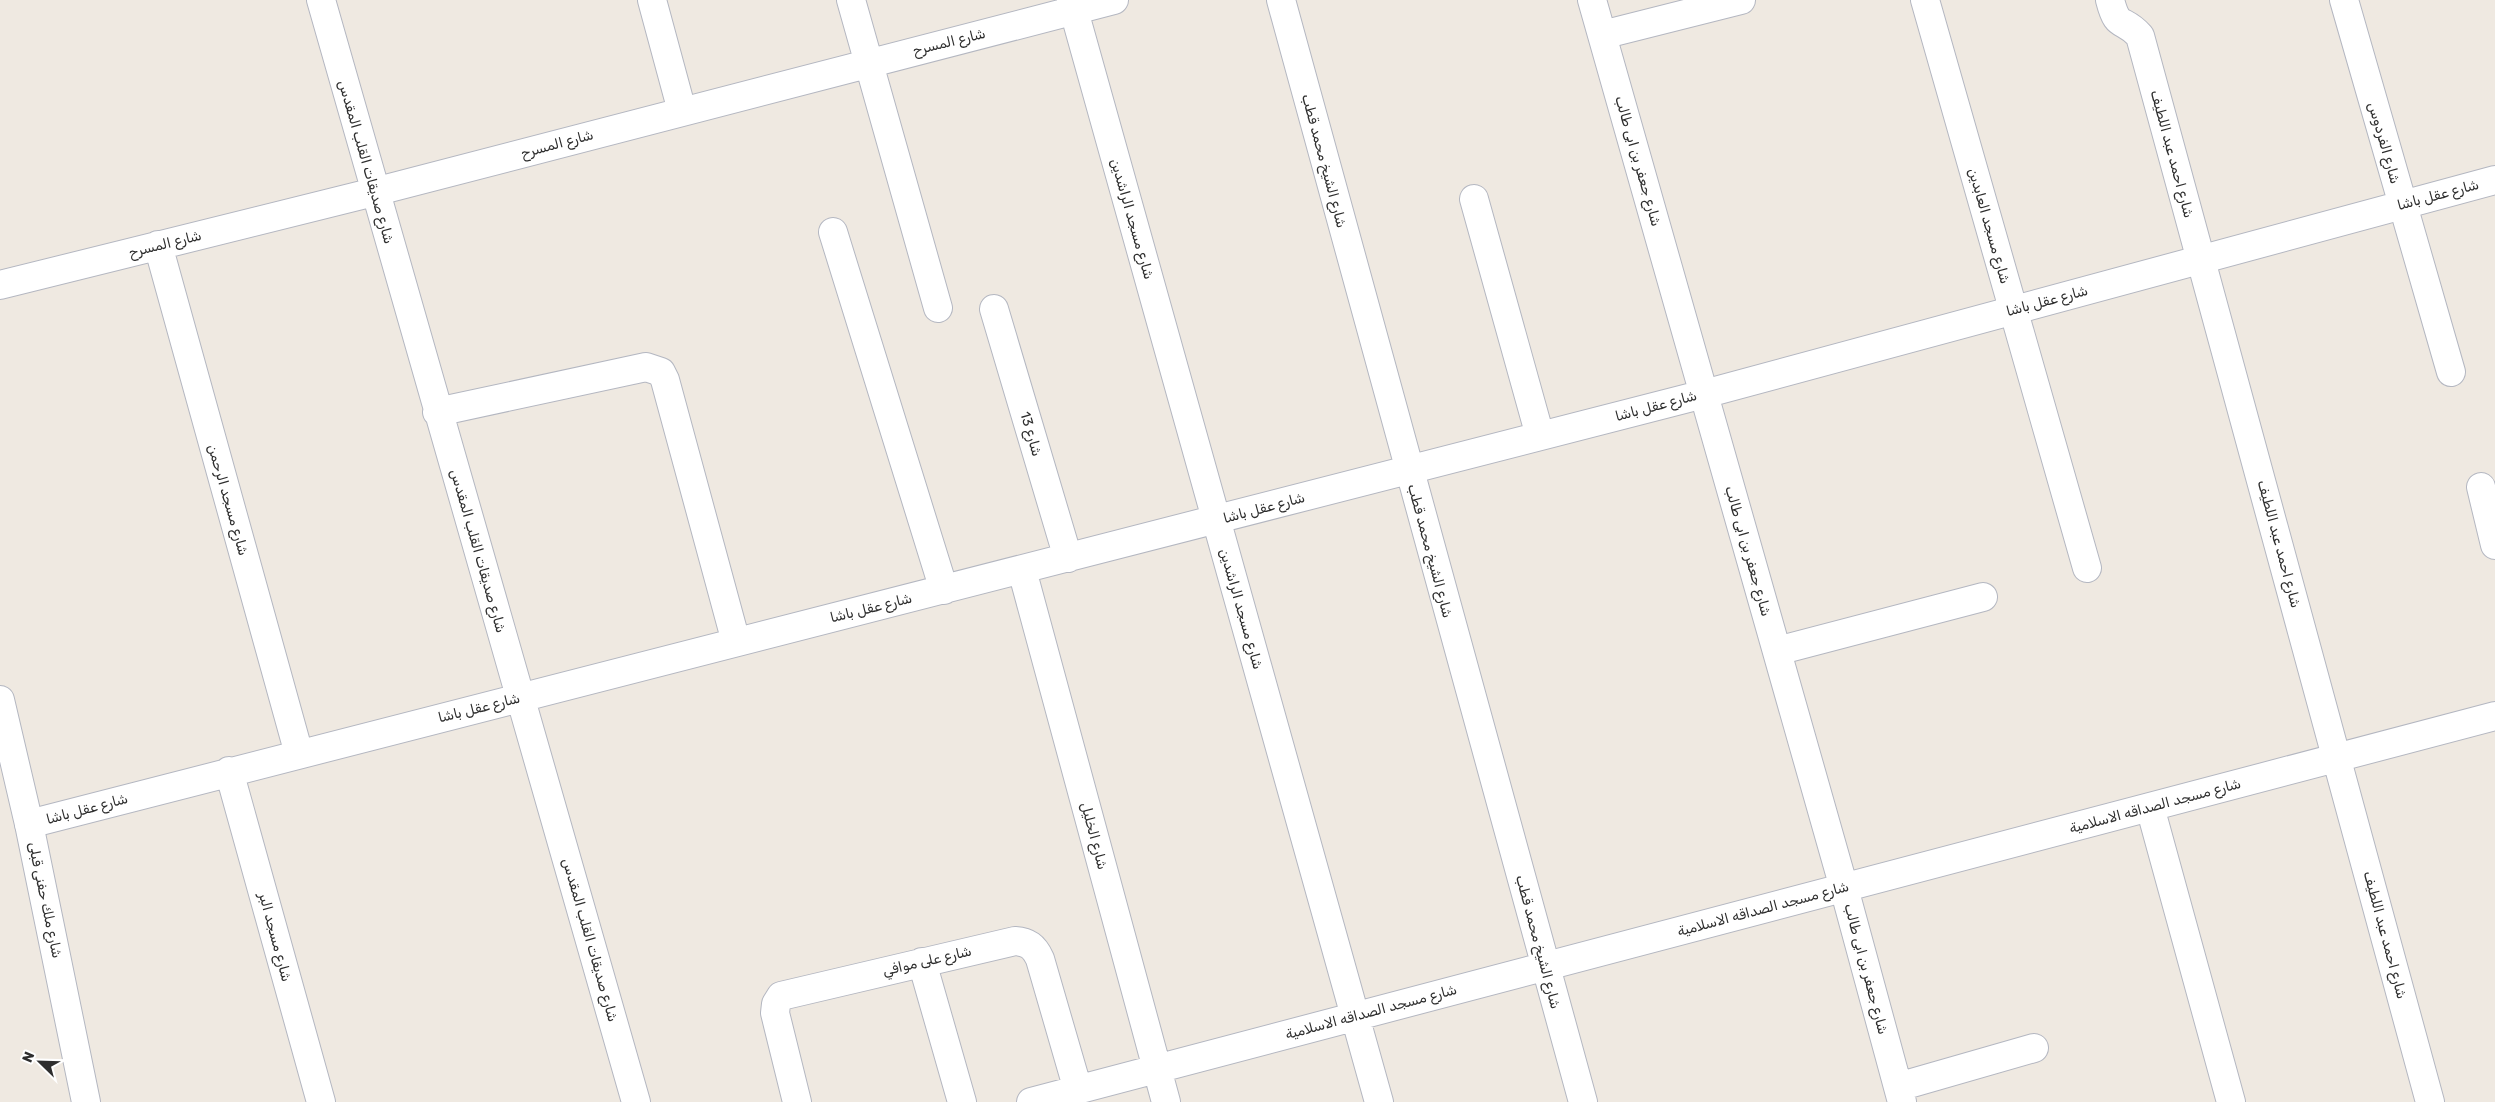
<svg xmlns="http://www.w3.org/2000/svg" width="2495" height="1102" viewBox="0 0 2495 1102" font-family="Rubik,'Noto Sans Arabic',sans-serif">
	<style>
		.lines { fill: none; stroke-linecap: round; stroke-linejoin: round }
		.minor-casing { stroke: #b4b7c1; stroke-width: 30 }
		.tertiary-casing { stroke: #b4b7c1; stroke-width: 30 }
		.minor { stroke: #fff; stroke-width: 28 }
		.tertiary { stroke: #fff; stroke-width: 28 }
		.labels { text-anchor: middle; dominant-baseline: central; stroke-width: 4; stroke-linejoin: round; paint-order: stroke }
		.street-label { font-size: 14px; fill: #2e2e2e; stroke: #fff }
	</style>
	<rect width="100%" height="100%" fill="#efe9e1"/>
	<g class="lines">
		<!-- minor casing -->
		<g class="minor-casing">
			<path id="minor" d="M321,0l315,1102
				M652,0l30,111
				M851,0l87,308
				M1071,0l308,1102
				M1281,0l302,1102
				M1592,0l252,888 58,214
				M1925,0l162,568
				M2110,0c8,31 12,16 30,36l290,1066
				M2344,0l107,372
				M1602,35l139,-35
				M1474,199l66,237
				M833,232l111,358
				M158,245l141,509
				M0,285l374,-93 740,-192
				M994,309l74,249
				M437,412l209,-45 15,5 4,8 71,262
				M2481,487l14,58
				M1022,570l144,532
				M1777,651l206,-54
				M229,771l92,331
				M2150,807l81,295
				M29,824l1675,-430 791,-214
				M922,962l40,140
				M1898,1087l136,-39
				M797,1102l-22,-89 1,-9 5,-8 234,-55c13,1 19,5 25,18l38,131
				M1031,1102l1464,-386"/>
		</g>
		<!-- tertiary casing -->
		<g class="tertiary-casing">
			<path id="tertiary" d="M0,700l29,124 57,278"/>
		</g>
		<!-- minor -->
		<use href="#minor" class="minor"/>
		<!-- tertiary -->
		<use href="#tertiary" class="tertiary"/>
	</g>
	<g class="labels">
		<!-- street labels -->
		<g class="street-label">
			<text transform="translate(949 42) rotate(-14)">شارع المسرح</text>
			<text transform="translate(2384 143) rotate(74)">شارع الفردوس</text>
			<text transform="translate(557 144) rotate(-15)">شارع المسرح</text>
			<text transform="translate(2172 154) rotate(75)">شارع احمد عبد اللطيف</text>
			<text transform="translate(1324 161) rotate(75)">شارع الشيخ محمد قطب</text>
			<text transform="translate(1638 161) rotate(74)">شارع جعفر بن ابى طالب</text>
			<text transform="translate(366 162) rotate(74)">شارع صديقات القلب المقدس</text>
			<text transform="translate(2438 195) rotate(-15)">شارع عقل باشا</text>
			<text transform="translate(1132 219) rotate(74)">شارع مسجد الراشدين</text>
			<text transform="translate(1989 226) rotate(74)">شارع مسجد العابدين</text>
			<text transform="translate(165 244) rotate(-14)">شارع المسرح</text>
			<text transform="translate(2047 301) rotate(-15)">شارع عقل باشا</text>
			<text transform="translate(1656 406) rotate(-15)">شارع عقل باشا</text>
			<text transform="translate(1031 434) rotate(74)">شارع 13</text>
			<text transform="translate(228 500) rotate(74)">شارع مسجد الرحمن</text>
			<text transform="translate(1264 508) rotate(-15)">شارع عقل باشا</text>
			<text transform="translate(2279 544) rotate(75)">شارع احمد عبد اللطيف</text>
			<text transform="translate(478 551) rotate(74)">شارع صديقات القلب المقدس</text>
			<text transform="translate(1430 551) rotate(75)">شارع الشيخ محمد قطب</text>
			<text transform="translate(1748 551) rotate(74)">شارع جعفر بن ابى طالب</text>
			<text transform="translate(871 608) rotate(-14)">شارع عقل باشا</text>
			<text transform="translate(1241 609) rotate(74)">شارع مسجد الراشدين</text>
			<text transform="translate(479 708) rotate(-14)">شارع عقل باشا</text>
			<text transform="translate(2155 806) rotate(-15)">شارع مسجد الصداقه الاسلامية</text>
			<text transform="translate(87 809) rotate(-15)">شارع عقل باشا</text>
			<text transform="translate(1094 836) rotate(75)">شارع الخليل</text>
			<text transform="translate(45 900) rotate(78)">شارع ملك حفنى قبلى</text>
			<text transform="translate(1763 909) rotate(-15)">شارع مسجد الصداقه الاسلامية</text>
			<text transform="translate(2385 935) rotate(75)">شارع احمد عبد اللطيف</text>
			<text transform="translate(275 937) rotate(75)">شارع مسجد البر</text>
			<text transform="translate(590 940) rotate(74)">شارع صديقات القلب المقدس</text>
			<text transform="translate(1538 942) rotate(75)">شارع الشيخ محمد قطب</text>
			<text transform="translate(927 961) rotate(-13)">شارع على موافي</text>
			<text transform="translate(1866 969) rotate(75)">شارع جعفر بن ابى طالب</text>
			<text transform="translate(1371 1012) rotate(-15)">شارع مسجد الصداقه الاسلامية</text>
		</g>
	</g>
	<!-- north arrow -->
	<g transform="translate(40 1062) rotate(293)" stroke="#ffffff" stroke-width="4" paint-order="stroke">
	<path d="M0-4L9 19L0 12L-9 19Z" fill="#2e2e2e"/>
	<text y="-8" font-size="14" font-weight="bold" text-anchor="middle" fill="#2e2e2e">N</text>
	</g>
</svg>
